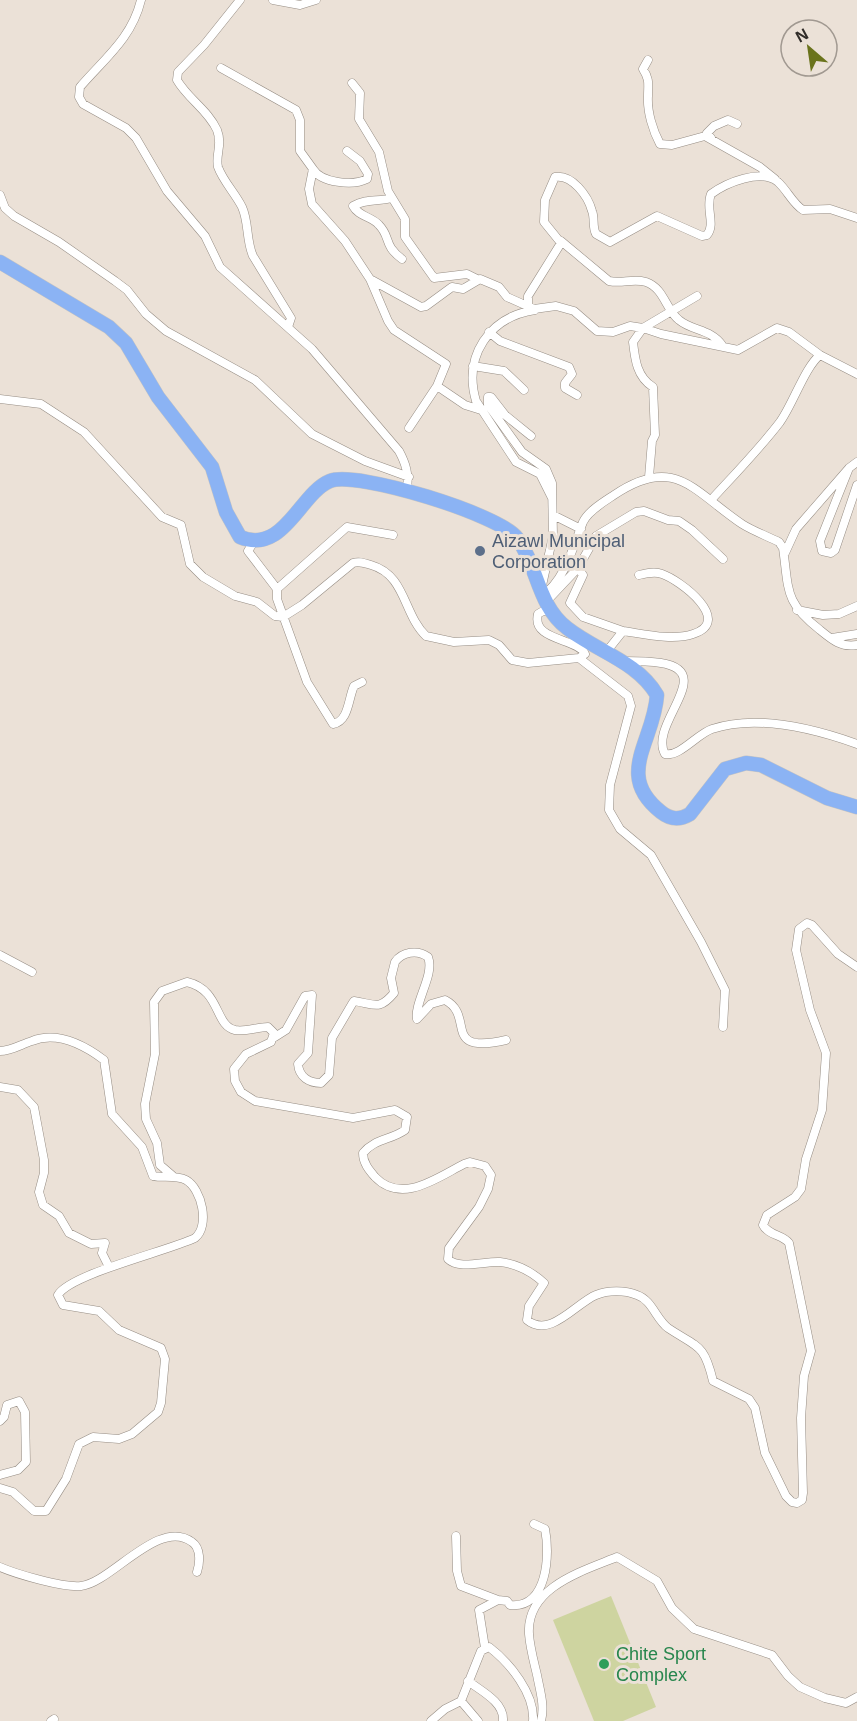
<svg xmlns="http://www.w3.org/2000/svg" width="857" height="1721" viewBox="0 0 857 1721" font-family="Arial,sans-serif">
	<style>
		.green { fill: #ced4a0 }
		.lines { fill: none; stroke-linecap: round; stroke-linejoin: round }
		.street-casing { stroke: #968d84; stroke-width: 9 }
		.highway-casing { stroke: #c5c4c3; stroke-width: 15 }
		.street { stroke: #fff; stroke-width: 8 }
		.highway { stroke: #8bb3f4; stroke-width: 14 }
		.service-dot { fill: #5c6f8a; stroke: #ebe1d7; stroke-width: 2 }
		.leisure-dot { fill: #2e9e5b; stroke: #ebe1d7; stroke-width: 2 }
		.labels { text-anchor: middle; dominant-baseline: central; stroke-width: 6; stroke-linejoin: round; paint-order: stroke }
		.service-label { font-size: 18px; fill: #4e5e75; stroke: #ebe1d7; text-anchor: start }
		.leisure-label { font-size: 18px; fill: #27864d; stroke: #ebe1d7; text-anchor: start }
	</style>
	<rect width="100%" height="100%" fill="#ebe1d7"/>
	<!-- green -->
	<path class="green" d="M611,1596l45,111 -33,14h-29l-41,-101z"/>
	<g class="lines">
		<!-- street casing -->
		<g class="street-casing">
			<path id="street" d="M141,0c-9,38 -37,59 -61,87l-1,10 4,7 43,24 10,10 31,53 38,45 15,31 92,82 87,102c7,13 10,23 8,39
				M240,0l-36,45 -26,27 -1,8c11,19 31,30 40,50 6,15 -2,25 1,37 5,14 17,26 24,40 7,15 4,34 11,49l38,62 -3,9
				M273,0l27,5 16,-5
				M648,60l-5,9c7,11 5,15 5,27 -1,16 5,35 12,48l12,1 33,-9 55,31 15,12
				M221,68l75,42 4,10v31l13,18 -4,20 3,15 33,37 25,38 51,28 5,-1 26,-19 11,2 17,-10 19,8 8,10 27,12 22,-3 18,5 23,20 16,1 17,-6 13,2 18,6 77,16 39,-22 12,4 31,23 37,19
				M352,83l8,10 -1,26 20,33 9,39 17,28v18l29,41 33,-4 10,5
				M711,138l-4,-5 7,-7 14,-6 9,4
				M313,169c8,14 40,17 54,10l1,-5 -8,-13 -13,-10
				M0,195l5,13 9,8 45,26 56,39 12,9 19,24 20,17 89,49 57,54 53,27 44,16
				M392,198c-14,4 -25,0 -39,8 6,11 18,10 26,19 12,12 4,20 23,34
				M561,241l48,40c13,3 24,-3 37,1 19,7 19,27 33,38 13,11 32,9 43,25
				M370,279l18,42 6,9 52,34 -9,22 -28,42
				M528,306v-10l33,-53 -17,-21 1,-22 10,-23c17,-3 33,19 37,34 3,7 0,16 4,23l14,8 47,-26 45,20 5,-1c9,-11 -2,-27 4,-41 15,-11 50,-26 67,-12 9,8 15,22 25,28l27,-1 27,9
				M535,310c-46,7 -72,46 -59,91l40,61 24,12 12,24
				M489,332l11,9 69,26 3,7 -7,9v5l12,7
				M473,366l31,5 20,19
				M437,386l28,19 16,5
				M0,399l41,5 43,28 78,85 19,8 9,39 13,13 32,19 22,6 18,14 8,1 19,-12 51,-42c6,-2 11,0 18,2 35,10 32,49 55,71l28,6 35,-2 10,5 13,15 16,3 51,-5 49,38 3,10 -21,79 -1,25 11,19 31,26 50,87 24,48 -2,37
				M531,436l-26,-21 -14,-18h-3v8l34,47 24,17 6,14 1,53 -12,54
				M849,468l-29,73 2,10 9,2 4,-3 22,-65
				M649,477l3,-36 3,-6 -2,-48c-16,-10 -18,-27 -20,-45l10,-14 54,-32
				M712,499c22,-24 49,-52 68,-77 13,-18 25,-55 40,-67
				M553,515l28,14
				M255,540l-7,11 29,38
				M785,553l11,-24 53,-61 8,-6
				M578,568l5,7 -13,28 13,14 40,14
				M542,596c23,-16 31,-49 41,-74 5,-11 22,-21 31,-27 61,-41 79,-4 128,29 11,7 25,12 37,18l4,6c6,42 1,54 37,82 11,9 21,18 37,15
				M546,602l32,-34 18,-32 40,-24 8,-1 24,9 11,1 13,9 31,29
				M797,610l26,5 16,-1 18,-8
				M552,611h-9l-5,3c-7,27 40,24 47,40l-6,4
				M832,638l25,-4
				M607,651l16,-20c21,3 50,10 70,3 41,-13 -13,-54 -31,-60 -7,-3 -15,-1 -23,1
				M624,661c12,0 25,0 37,2 57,9 -13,61 4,91 15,3 32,-20 47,-25 44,-15 103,0 145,15
				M362,682l-8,4c-6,13 -5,35 -21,38l-26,-42 -30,-83v-10l70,-62 46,8
				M0,955l32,17
				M275,1037l11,-7 19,-34 7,-1 -4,58 -10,11c1,13 11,19 23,19l8,-8 3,-37 20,-34 2,-3c21,3 25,10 40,-8l-3,-15 4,-16c7,-10 22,-13 33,-5 7,18 -14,45 -11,62l14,-15 14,-4c31,16 -5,55 61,40
				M0,1051c11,0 22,-7 32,-10 25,-10 52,4 72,19l8,54 30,33 11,29c10,2 23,-1 33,4 16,9 24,46 9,58 -27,13 -125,36 -137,57l5,10 36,6 20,19 42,18 4,11 -4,44 -3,9 -26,22 -13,5 -26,-2 -14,7 -13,35 -20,32h-12l-21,-19 -13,-4
				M0,1087l18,3 16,17 10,53v13l-5,19 4,13 16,11 10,17 22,11 14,-1 -3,10 7,14
				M174,1177l-14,-12 -3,-22 -11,-24 -1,-15 10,-50 -1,-52 8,-11 25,-9c34,8 27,43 48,48 11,2 22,-3 33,-3l6,6 -3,9 -25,12 -12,15 1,12 6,11 14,9 98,17 42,-8 12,7 -2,13c-14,10 -31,9 -42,23 0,10 6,17 12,24 27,28 63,0 89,-13l6,-2 15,4 6,9 -3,14 -9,18 -30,41 -1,11c11,11 36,2 52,3 17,2 31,9 44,21l-15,23 -2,14c23,19 49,-17 69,-25 12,-5 29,-5 41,0 15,5 19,24 31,33 30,20 36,15 45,53l36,18 6,9 10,45 21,43 6,6 5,1 5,-3 1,-7 -2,-75 3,-42 7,-25 -22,-108c-7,-9 -20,-7 -26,-18l4,-10 28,-18 6,-8 5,-30 16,-49 4,-57 -16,-43 -14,-60 3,-21 8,-6 5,2 26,29 19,13
				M0,1421l4,-4 3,-12 12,-4 6,11 1,50 -8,8 -18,5
				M456,1536l1,35 4,15 37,14
				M0,1567c16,7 64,21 81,19 30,-3 78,-69 111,-44 9,6 8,21 5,30
				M485,1648l-6,-38 19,-10 9,1 3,4c38,4 40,-51 35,-76l-11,-5
				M468,1681c13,10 36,21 35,39
				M461,1701l17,20
				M51,1721l3,-2
				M431,1721l14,-12 16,-8 20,-50 8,-4c21,16 46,47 44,74
				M541,1721c4,-15 -1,-30 -4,-46 -3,-13 -7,-27 -8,-41 -3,-47 54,-63 88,-77l40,24 15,27 22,21 78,26 16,21 12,11 25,11 21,5 11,-6"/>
		</g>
		<!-- highway casing -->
		<g class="highway-casing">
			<path id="highway" d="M0,262l109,65 17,16 32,54 54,70 14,45 14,25c44,18 60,-44 90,-56 26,-11 171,34 187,57 21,28 20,67 50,90 29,23 70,33 90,67 -3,47 -43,80 4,117 10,8 19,8 29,2l35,-45 21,-6 15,2 66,33 30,9"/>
		</g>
		<!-- street -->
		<use href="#street" class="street"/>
		<!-- highway -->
		<use href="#highway" class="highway"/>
	</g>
	<!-- markers -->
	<circle class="service-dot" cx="480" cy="551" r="6"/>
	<circle class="leisure-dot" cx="604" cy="1664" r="6"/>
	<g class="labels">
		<!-- service labels -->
		<g class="service-label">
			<text x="492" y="541">Aizawl Municipal<tspan x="492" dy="21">Corporation</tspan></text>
		</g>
		<!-- leisure labels -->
		<g class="leisure-label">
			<text x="616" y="1654">Chite Sport<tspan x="616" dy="21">Complex</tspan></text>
		</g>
	</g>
	<!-- north arrow -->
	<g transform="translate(809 48) rotate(331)"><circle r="28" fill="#ebe1d7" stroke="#a19991" stroke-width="1.5"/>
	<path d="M0-4.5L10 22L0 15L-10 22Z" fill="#6a731c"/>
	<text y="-9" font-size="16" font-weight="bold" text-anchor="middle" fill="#312d29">N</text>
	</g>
</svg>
